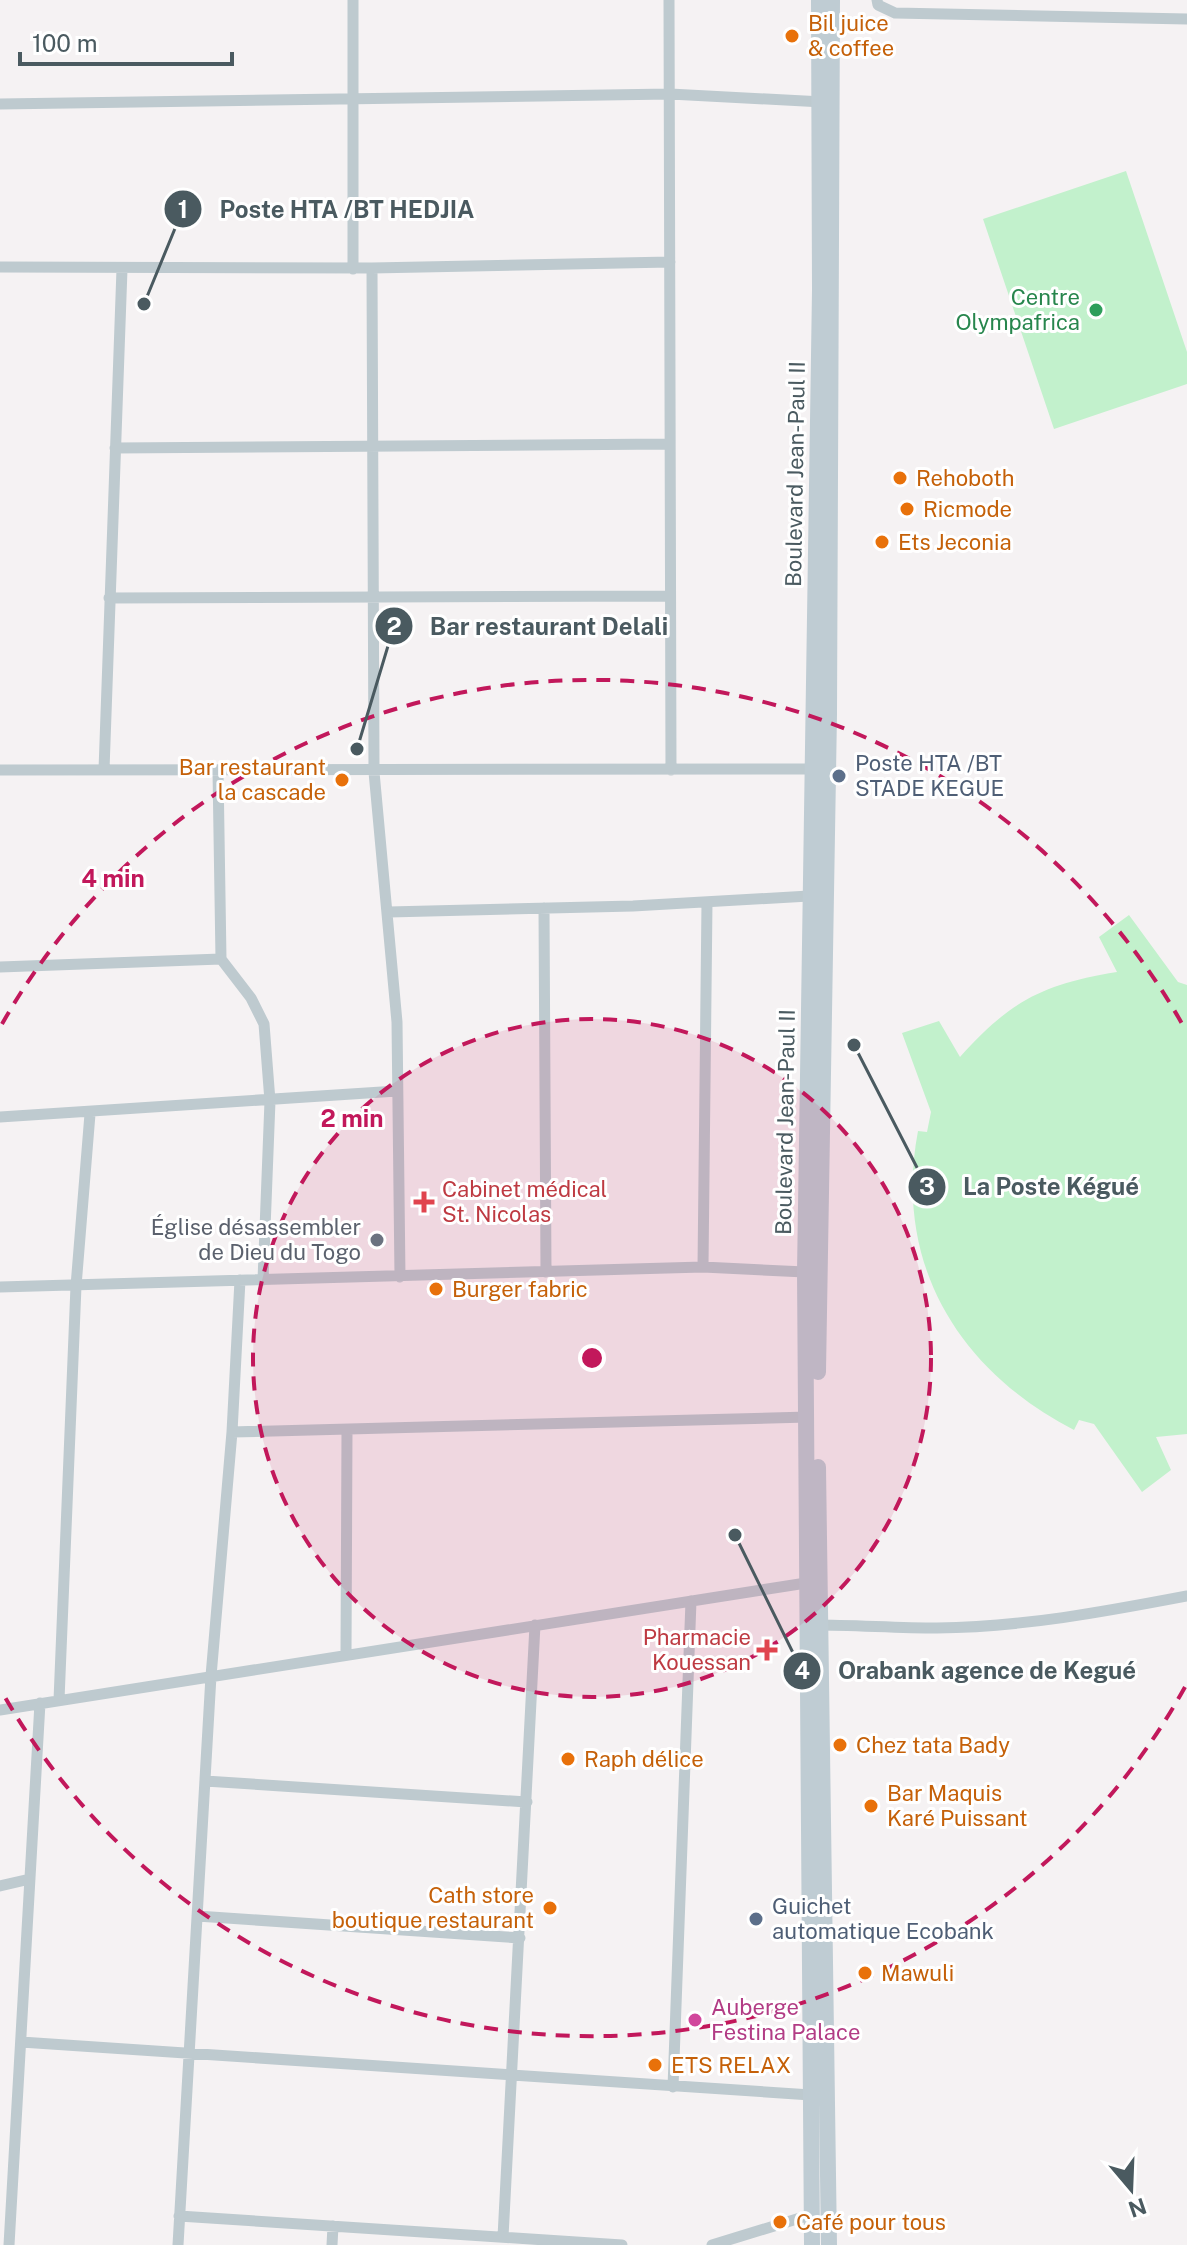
<svg xmlns="http://www.w3.org/2000/svg" width="1187" height="2245" viewBox="0 0 1187 2245" font-family="'Public Sans',sans-serif">
	<style>
		.green { fill: #c2f1cc }
		.lines { fill: none; stroke-linecap: round; stroke-linejoin: round }
		.minor { stroke: #becacf; stroke-width: 11 }
		.secondary { stroke: #bfccd3; stroke-width: 16 }
		.ring { fill: none; stroke: #c2185b; stroke-width: 4; stroke-dasharray: 14 10 }
		.food-dot { fill: #e8710a; stroke: #fff; stroke-width: 3 }
		.leisure-dot { fill: #2e9e5b; stroke: #fff; stroke-width: 3 }
		.service-dot { fill: #5c6f8a; stroke: #fff; stroke-width: 3 }
		.health-dot { fill: #e0444e; stroke: #fff; stroke-width: 3 }
		.worship-dot { fill: #6b7280; stroke: #fff; stroke-width: 3 }
		.hotel-dot { fill: #d1479c; stroke: #fff; stroke-width: 3 }
		.labels { text-anchor: middle; dominant-baseline: central; stroke-width: 6; stroke-linejoin: round; paint-order: stroke }
		.food-label { font-size: 22px; fill: #c56008; stroke: #fff; text-anchor: start }
		.leisure-label { font-size: 22px; fill: #27864d; stroke: #fff; text-anchor: end }
		.street-label { font-size: 22px; fill: #4a5a60; stroke: #fff }
		.service-label { font-size: 22px; fill: #4e5e75; stroke: #fff; text-anchor: start }
		.health-label { font-size: 22px; fill: #be3a42; stroke: #fff; text-anchor: start }
		.worship-label { font-size: 22px; fill: #5b616d; stroke: #fff; text-anchor: end }
		.hotel-label { font-size: 22px; fill: #b23c85; stroke: #fff; text-anchor: start }
		.centre { fill: #c2185b; stroke: #fff; stroke-width: 4 }
		.ring-label { font-size: 24px; text-anchor: middle; font-weight: bold; fill: #c2185b; stroke: #fff; stroke-width: 6; stroke-linejoin: round; paint-order: stroke }
		.leader { fill: none; stroke: #4a5a60; stroke-width: 3 }
		.callout-dot { fill: #4a5a60; stroke: #fff; stroke-width: 3 }
		.mark-label { font-size: 24px; text-anchor: middle; font-weight: bold; fill: #fff }
		.callout-label { font-size: 24px; text-anchor: middle; font-weight: bold; fill: #4a5a60; stroke: #fff; stroke-width: 6; stroke-linejoin: round; paint-order: stroke }
	</style>
	<rect width="100%" height="100%" fill="#f5f2f3"/>
	<!-- green -->
	<path class="green" d="M1126,171l61,181v32l-133,45 -71,-210z
		M1129,915l49,67 9,3v449l-31,3 15,33 -29,22 -48,-68 -15,-4 -5,10c-116,-60 -181,-167 -156,-299l9,1 4,-20 -29,-79 37,-12 21,36c50,-56 83,-73 157,-85l-18,-35z"/>
	<g class="lines">
		<!-- minor -->
		<path class="minor" d="M669,0l2,770
			M877,0l1,5 17,8 292,6
			M0,104l670,-10 153,8
			M0,267l372,1 298,-6
			M372,268l2,504 23,250 3,255
			M353,269v-269
			M115,448l554,-4
			M109,598l560,-2
			M0,770l811,-1
			M104,770l18,-501
			M218,771l3,188 30,39 13,26 6,77 -7,179
			M544,908l2,364
			M389,912l244,-6 176,-10
			M0,967l221,-8
			M0,1117l397,-26
			M703,1267l4,-365
			M0,1287l703,-20 102,5
			M232,1432l576,-15
			M814,1625c41,0 82,3 123,3 86,-1 166,-16 250,-32
			M346,1655l1,-225
			M59,1700l17,-414 14,-172
			M0,1710l806,-127
			M205,1781l322,21
			M0,1886l30,-7
			M197,1916l323,22
			M21,2042l790,53
			M673,2087l18,-486
			M179,2216l443,29
			M503,2237l32,-612
			M9,2245l31,-542
			M178,2245l33,-569 21,-244 8,-152
			M332,2245l1,-19
			M712,2245l101,-31"/>
		<!-- secondary -->
		<path class="secondary" d="M818,1372l11,-658 3,-714
			M818,1467l11,778
			M812,2245l-7,-973 15,-982 -1,-290"/>
	</g>
	<!-- distance rings -->
	<circle cx="592" cy="1358" r="339" fill="#c2185b" fill-opacity=".12"/>
	<g class="ring">
		<circle cx="592" cy="1358" r="339"/>
		<path d="M1185 1687A678 678 0 0 1 2 1692M2 1024A678 678 0 0 1 1185 1029"/>
	</g>
	<!-- markers -->
	<g class="food-dot">
		<circle cx="792" cy="36" r="8"/>
		<circle cx="900" cy="478" r="8"/>
		<circle cx="907" cy="509" r="8"/>
		<circle cx="882" cy="542" r="8"/>
		<circle cx="342" cy="780" r="8"/>
		<circle cx="436" cy="1289" r="8"/>
		<circle cx="840" cy="1745" r="8"/>
		<circle cx="568" cy="1759" r="8"/>
		<circle cx="871" cy="1806" r="8"/>
		<circle cx="550" cy="1908" r="8"/>
		<circle cx="865" cy="1973" r="8"/>
		<circle cx="655" cy="2065" r="8"/>
		<circle cx="780" cy="2222" r="8"/>
	</g>
	<circle class="leisure-dot" cx="1096" cy="310" r="8"/>
	<g class="service-dot">
		<circle cx="839" cy="776" r="8"/>
		<circle cx="756" cy="1919" r="8"/>
	</g>
	<g class="health-dot">
		<path d="M420 1190h8v8h8v8h-8v8h-8v-8h-8v-8h8z"/>
		<path d="M763 1638h8v8h8v8h-8v8h-8v-8h-8v-8h8z"/>
	</g>
	<circle class="worship-dot" cx="377" cy="1240" r="8"/>
	<circle class="hotel-dot" cx="695" cy="2020" r="8"/>
	<g class="labels">
		<!-- food labels -->
		<g class="food-label">
			<text x="808" y="23">Bil juice<tspan x="808" dy="25">&amp; coffee</tspan></text>
			<text x="916" y="478">Rehoboth</text>
			<text x="923" y="509">Ricmode</text>
			<text x="898" y="542">Ets Jeconia</text>
			<text x="326" y="767" text-anchor="end">Bar restaurant<tspan x="326" dy="25">la cascade</tspan></text>
			<text x="452" y="1289">Burger fabric</text>
			<text x="856" y="1745">Chez tata Bady</text>
			<text x="584" y="1759">Raph délice</text>
			<text x="887" y="1793">Bar Maquis<tspan x="887" dy="25">Karé Puissant</tspan></text>
			<text x="534" y="1895" text-anchor="end">Cath store<tspan x="534" dy="25">boutique restaurant</tspan></text>
			<text x="881" y="1973">Mawuli</text>
			<text x="671" y="2065">ETS RELAX</text>
			<text x="796" y="2222">Café pour tous</text>
		</g>
		<!-- leisure labels -->
		<g class="leisure-label">
			<text x="1080" y="297">Centre<tspan x="1080" dy="25">Olympafrica</tspan></text>
		</g>
		<!-- street labels -->
		<g class="street-label">
			<text transform="translate(795 474) rotate(-89)">Boulevard Jean-Paul II</text>
			<text transform="translate(785 1122) rotate(-89)">Boulevard Jean-Paul II</text>
		</g>
		<!-- service labels -->
		<g class="service-label">
			<text x="855" y="763">Poste HTA /BT<tspan x="855" dy="25">STADE KEGUE</tspan></text>
			<text x="772" y="1906">Guichet<tspan x="772" dy="25">automatique Ecobank</tspan></text>
		</g>
		<!-- health labels -->
		<g class="health-label">
			<text x="442" y="1189">Cabinet médical<tspan x="442" dy="25">St. Nicolas</tspan></text>
			<text x="751" y="1637" text-anchor="end">Pharmacie<tspan x="751" dy="25">Kouessan</tspan></text>
		</g>
		<!-- worship labels -->
		<g class="worship-label">
			<text x="361" y="1227">Église désassembler<tspan x="361" dy="25">de Dieu du Togo</tspan></text>
		</g>
		<!-- hotel labels -->
		<g class="hotel-label">
			<text x="711" y="2007">Auberge<tspan x="711" dy="25">Festina Palace</tspan></text>
		</g>
	</g>
	<circle cx="592" cy="1358" r="12" class="centre"/>
	<g class="ring-label">
		<text x="113" y="887">4 min</text>
		<text x="352" y="1127">2 min</text>
	</g>
	<!-- callouts -->
	<path class="leader" d="M144 304L183 209M357 749L394 626M854 1045L927 1187M735 1535L802 1671"/>
	<g class="callout-dot">
		<circle cx="144" cy="304" r="8"/>
		<circle cx="357" cy="749" r="8"/>
		<circle cx="854" cy="1045" r="8"/>
		<circle cx="735" cy="1535" r="8"/>
		<circle cx="183" cy="209" r="20"/>
		<circle cx="394" cy="626" r="20"/>
		<circle cx="927" cy="1187" r="20"/>
		<circle cx="802" cy="1671" r="20"/>
	</g>
	<g class="mark-label">
		<text x="183" y="218">1</text>
		<text x="394" y="635">2</text>
		<text x="927" y="1195">3</text>
		<text x="802" y="1679">4</text>
	</g>
	<g class="callout-label">
		<text x="347" y="218">Poste HTA /BT HEDJIA</text>
		<text x="549" y="635">Bar restaurant Delali</text>
		<text x="1051" y="1195">La Poste Kégué</text>
		<text x="987" y="1679">Orabank agence de Kegué</text>
	</g>
	<!-- north arrow -->
	<g transform="translate(1131 2189) rotate(161)" stroke="#ffffff" stroke-width="6" paint-order="stroke">
	<path d="M0-6L14 30L0 20L-14 30Z" fill="#4a5a60"/>
	<text y="-12" font-size="22" font-weight="bold" text-anchor="middle" fill="#4a5a60">N</text>
	</g>
	<!-- scale -->
	<path d="M20 52v12h212v-12" fill="none" stroke="#4a5a60" stroke-width="4"/>
	<text x="32" y="52" font-size="24" fill="#4a5a60" stroke="#ffffff" stroke-width="6" paint-order="stroke">100 m</text>
</svg>
